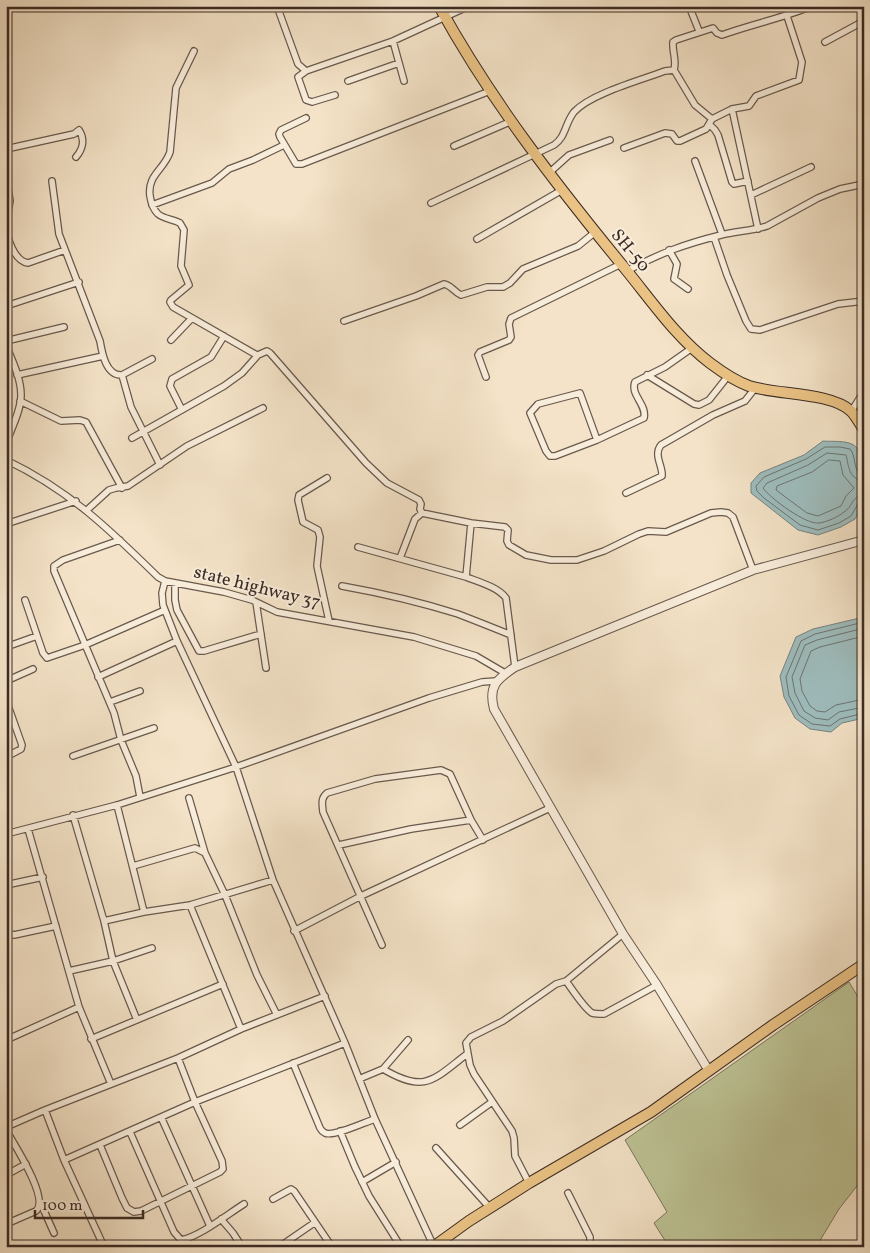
<svg xmlns="http://www.w3.org/2000/svg" width="870" height="1253" viewBox="0 0 870 1253" font-family="Vollkorn,serif">
	<style>
		.green { fill: #bdc395; stroke: #7c775c }
		.water { fill: #9ebdbe; stroke: #768380 }
		.lines { fill: none; stroke-linecap: round; stroke-linejoin: round }
		.shore { stroke: #6c7471; stroke-width: 1 }
		.minor-casing { stroke: #69594d; stroke-width: 8 }
		.tertiary-casing { stroke: #69594d; stroke-width: 10 }
		.trunk-casing { stroke: #3b2b24; stroke-width: 12 }
		.minor { stroke: #f8eddb; stroke-width: 5.5 }
		.tertiary { stroke: #f8eddb; stroke-width: 8 }
		.trunk { stroke: #eac284; stroke-width: 10 }
		.labels { text-anchor: middle; dominant-baseline: central; stroke-width: 4; stroke-linejoin: round; paint-order: stroke }
		.street-label { font-size: 18px; fill: #3b2b24; stroke: #f8eddb }
	</style>
	<rect width="100%" height="100%" fill="#f4e3c8"/>
	<filter id="stains"><feTurbulence type="fractalNoise" baseFrequency=".004" numOctaves="4"/><feColorMatrix values="0 0 0 0 .2 0 0 0 0 .09 0 0 0 0 .02 0 0 0 .5 -.17"/></filter>
	<radialGradient id="worn" r=".72"><stop offset=".6" stop-color="#630" stop-opacity="0"/><stop offset="1" stop-color="#630" stop-opacity=".3"/></radialGradient>
	<!-- green -->
	<path class="green" d="M849,982l15,25v170l-25,32 -23,38h-147l-15,-24 13,-11 -42,-72z"/>
	<!-- water -->
	<path class="water" d="M823,441c10,1 30,-2 35,9 3,6 1,14 6,23l-3,8 3,2v20l-9,16 -14,8 -23,8 -20,-5 -47,-37v-10l9,-10 44,-18z
		M864,617v101l-22,5 -11,9 -21,-3 -15,-11 -11,-21 -4,-21 16,-39 17,-8z"/>
	<g class="lines">
		<!-- shore -->
		<path class="shore" d="M829,460l11,1 3,14 11,13 -8,8 -5,10 -23,10 -11,-3 -31,-23 1,-4 35,-14z
			M864,474l-5,-1c-6,-7 -3,-17 -9,-24l-10,-2h-15l-19,12 -42,18 -8,9 1,5 7,7 36,27 18,5 21,-7 12,-7 7,-12 6,-2
			M864,481c-16,-2 -15,-15 -18,-26l-19,-2 -19,12 -41,18 -4,5c7,10 43,37 56,35 8,-1 19,-6 25,-11 9,-5 7,-16 20,-17
			M864,622l-49,12 -14,7 -15,36 3,19 10,19 13,9 18,2 10,-7 24,-6
			M864,628l-47,12 -12,5 -13,32 3,16 9,18 11,7 13,2 11,-8 25,-5
			M864,636l-44,11 -9,4 -11,28 2,12 8,15 7,5 8,1 11,-7 28,-6"/>
		<!-- minor casing -->
		<g class="minor-casing">
			<path id="minor" d="M277,6l21,58 8,7 87,-30 76,-35
				M689,6l10,25
				M393,41l11,40
				M825,42l39,-21
				M194,51l-18,37 -6,64c-6,18 -23,23 -20,44 1,7 3,13 8,18 6,5 15,5 22,9l4,7 -3,36 8,19 -18,15 -1,2 3,5 82,47 3,1 9,-4 3,2 96,110 21,20 32,17 2,4 -1,5 2,4 49,10 34,4 3,3 -1,11 2,4 17,10 25,5h26l27,-9 35,-17 9,-3 18,1 45,-19 10,-1 7,1 5,4 20,53
				M674,70l21,35 17,14 20,-10 17,-3 7,-10 43,-16 3,-18 -15,-46
				M306,71l-8,6 8,23 6,2 23,-7
				M348,81l51,-18
				M732,109l26,120
				M306,118l-25,12 -2,4 1,3 16,27h6l188,-73
				M709,124l6,6 3,5 14,47 2,2 14,-3
				M454,146l58,-25
				M624,148l41,-15 7,1 5,7h3l26,-12 6,-10
				M6,149l68,-15 5,-4c6,9 4,19 -3,27
				M695,161l27,73
				M549,173l20,-18 41,-15
				M6,176l4,25 -4,22
				M52,181l7,53 41,107c2,12 6,35 22,34l30,-16
				M751,195l60,-28
				M431,203l123,-58c12,-8 11,-22 20,-33 16,-18 67,-32 91,-41l9,-1c3,-10 -2,-18 -1,-28l3,-2 37,-12 4,5 5,2c30,-11 61,-17 90,-29
				M152,205l60,-22 17,-14 24,-9 31,-15
				M6,225c1,13 8,36 22,38l37,-13
				M714,237l13,38 19,46 5,8 9,1 78,-26 26,-3
				M477,239l85,-49
				M669,250l8,14 -3,15 14,10
				M627,271c33,-18 58,-27 94,-36 15,-4 31,-4 46,-9l51,-28 22,-9 24,-5
				M6,306l73,-24
				M344,321l72,-25 28,-12c7,1 10,8 17,11l26,-8h16l7,-4 13,-14 55,-23 16,-13
				M171,340l21,-22
				M6,341l58,-14
				M6,345c6,15 15,33 15,50 0,16 -10,34 -15,49
				M17,375l86,-19
				M122,375l9,32 29,58
				M647,375l47,29 5,1 10,-5 19,-24
				M486,377l-8,-22 2,-3 29,-12 2,-3 -2,-13 2,-6 110,-54
				M20,401l41,20 19,-1 6,2 36,66
				M182,410l-12,-24 2,-7 39,-22 13,-21
				M851,412l13,-21
				M132,438l92,-52 18,-13 16,-18
				M597,440l-42,16h-5l-4,-5 -16,-38 8,-9 42,-11 17,47 47,-22c3,-14 -14,-23 -9,-36l30,-15 27,-19
				M6,460c63,30 103,69 152,117l7,4 59,11 28,8 25,12 137,25 62,19 29,17
				M327,478l-28,17 -1,5 5,22 15,8 2,7 -3,29 12,55
				M626,493l36,-17c1,-10 -9,-21 -1,-31l52,-30 32,-14 11,-14
				M87,510l22,-20 7,-2 12,-2 59,-40 76,-38
				M471,523l-5,54c13,5 32,10 40,21l9,69
				M6,524l70,-23
				M120,540l-57,20 -9,6v5l60,142 7,27 15,36 4,21
				M358,547l108,30
				M400,558l15,-39 7,-6
				M165,581l-3,12 1,12 14,36 59,126 37,113 72,163 30,76 59,128
				M175,584v16l2,10 22,41h5l57,-17
				M342,586c39,7 78,16 116,28 18,7 36,14 53,21
				M25,600l18,53 4,5 38,-13 80,-35
				M256,602l10,66
				M6,647l31,-11
				M98,677l79,-36
				M6,681l27,-12
				M6,700l16,45 -1,4 -15,8
				M110,702l30,-11
				M73,756l81,-28
				M189,798l16,55 20,42 32,80 20,40
				M117,805l27,107
				M73,815l31,106 9,40 24,59
				M28,829l51,178 32,77
				M6,834l111,-29 119,-38 193,-69 53,-16 14,-1
				M339,845l72,-16 60,-9
				M133,866l62,-18 10,5
				M6,885l37,-8
				M190,905l51,124
				M104,921l40,-9 46,-7 83,-25
				M6,928l4,6 4,1 42,-9
				M294,931l67,-35 189,-88
				M382,945l-59,-133c-1,-9 -2,-14 4,-19l48,-14 66,-9 9,4 21,46 12,20
				M69,971l44,-10 39,-13
				M566,981c6,8 18,27 26,32 4,1 9,1 12,1l53,-29
				M91,1039l132,-55
				M6,1040l73,-33
				M293,1063l27,65c1,2 3,4 5,5 9,4 40,-11 50,-14
				M383,1069l25,-29
				M359,1079l24,-10c42,25 50,11 84,-15
				M45,1110l19,50 40,87
				M161,1117l49,109
				M460,1125l32,-23
				M6,1127l39,-17 133,-52 63,-29 84,-33
				M6,1130c8,14 44,69 30,81l-30,13
				M340,1131l15,36 14,29 32,51
				M130,1132l44,100 7,8c18,-3 47,-26 63,-36
				M100,1145l22,53 5,10 7,4 7,-1 79,-39 3,-3 -1,-8 -27,-59 -17,-44
				M436,1148l54,60
				M64,1160l131,-58 150,-59
				M6,1175l20,-11
				M362,1182l34,-20
				M529,1183l-14,-27 -1,-18 -2,-7 -38,-57 -4,-9 -4,-22 5,-6 32,-16 53,-37 10,-3 57,-47
				M568,1193l22,44v10
				M273,1199l18,-10 3,2 38,56
				M41,1204l13,29
				M6,1211l4,11
				M221,1219l12,14 9,14
				M279,1247l35,-24"/>
		</g>
		<!-- tertiary casing -->
		<g class="tertiary-casing">
			<path id="tertiary" d="M709,1071l-52,-86 -34,-51 -129,-225c-6,-23 3,-30 21,-42l238,-97 111,-30"/>
		</g>
		<!-- trunk casing -->
		<g class="trunk-casing">
			<path id="trunk" d="M439,6c52,95 119,181 188,265 26,32 50,67 83,92 12,9 25,18 39,23 28,9 81,6 102,25 5,5 9,13 13,19
				M433,1247l36,-26 60,-38 122,-71 122,-87 91,-61"/>
		</g>
		<!-- minor -->
		<use href="#minor" class="minor"/>
		<!-- tertiary -->
		<use href="#tertiary" class="tertiary"/>
		<!-- trunk -->
		<use href="#trunk" class="trunk"/>
	</g>
	<g class="labels">
		<!-- street labels -->
		<g class="street-label">
			<text transform="translate(630 251) rotate(50)">SH-50</text>
			<text transform="translate(257 588) rotate(14)">state highway 37</text>
		</g>
	</g>
	<!-- margin -->
	<rect width="870" height="1253" fill="none" stroke="#f4e3c8" stroke-width="25"/>
	<rect x="8" y="8" width="855" height="1238" fill="none" stroke="#3b2b24" stroke-width="2.5"/>
	<rect x="12" y="12" width="845" height="1228" fill="none" stroke="#3b2b24"/>
	<!-- scale -->
	<path d="M35 1210v8h108v-8" fill="none" stroke="#3b2b24" stroke-width="2.5"/>
	<text x="42" y="1210" font-size="15" fill="#3b2b24" stroke="#f8eddb" stroke-width="4" paint-order="stroke">100 m</text>
	<rect width="100%" height="100%" filter="url(#stains)"/>
	<rect width="100%" height="100%" fill="url(#worn)"/>
</svg>
